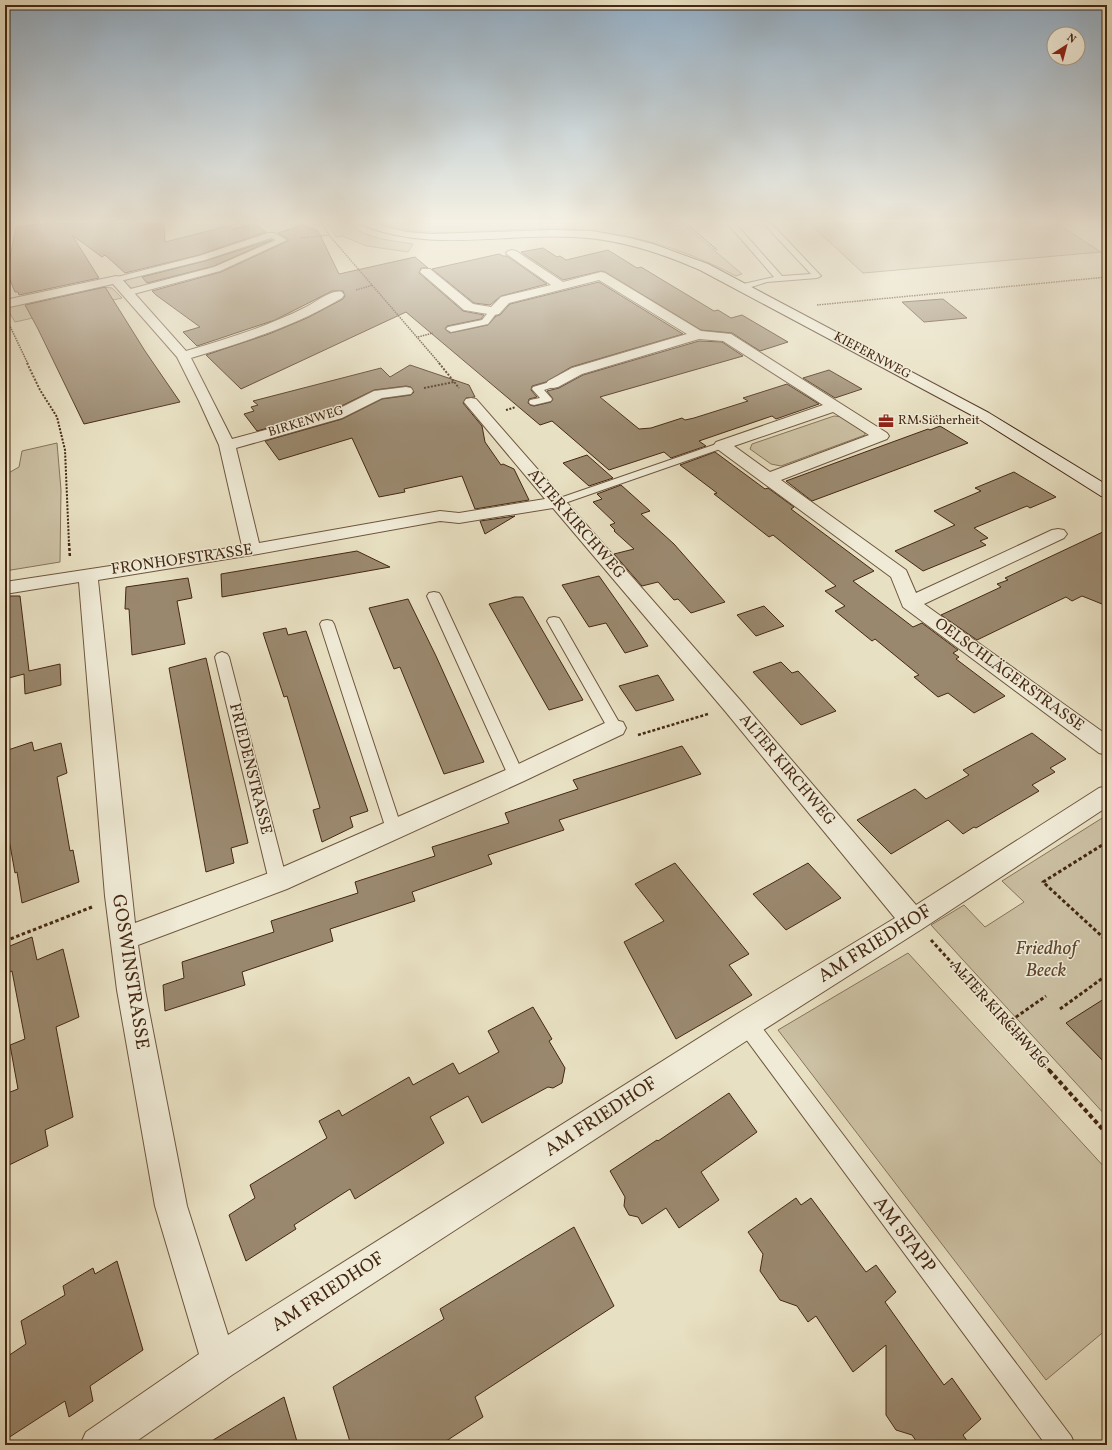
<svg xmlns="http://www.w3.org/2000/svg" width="1112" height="1450" viewBox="0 0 1112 1450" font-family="Vollkorn,serif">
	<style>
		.green { fill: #ccc1a4; stroke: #88745b }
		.building { fill: #9a886e; stroke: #452812 }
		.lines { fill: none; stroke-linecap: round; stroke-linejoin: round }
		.lane-casing { stroke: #6e563e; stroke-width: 2 }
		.street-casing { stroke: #6e563e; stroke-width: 2 }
		.secondary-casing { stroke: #452812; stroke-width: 2 }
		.path-far4 { stroke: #452812; stroke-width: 1.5; stroke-dasharray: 1.5 1; stroke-linecap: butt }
		.path-far3 { stroke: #452812; stroke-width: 2; stroke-dasharray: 2 1.5; stroke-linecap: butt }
		.path-far2 { stroke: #452812; stroke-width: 2.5; stroke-dasharray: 3 2; stroke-linecap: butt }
		.path-far1 { stroke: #452812; stroke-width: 3; stroke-dasharray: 3.5 2.5; stroke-linecap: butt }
		.path { stroke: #452812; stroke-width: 4; stroke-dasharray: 4.5 3; stroke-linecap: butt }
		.lane { fill: #f0ebd7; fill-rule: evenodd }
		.street { fill: #f0ebd7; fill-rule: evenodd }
		.secondary { fill: #f0ebd7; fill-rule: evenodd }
		.labels { text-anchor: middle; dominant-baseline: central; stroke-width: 3; stroke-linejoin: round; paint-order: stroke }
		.far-street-label { font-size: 13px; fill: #452812; stroke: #f0ebd7 }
		.far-poi-label { font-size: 13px; fill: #452812; stroke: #f0ebd7; text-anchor: start }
		.street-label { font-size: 16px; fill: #452812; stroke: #f0ebd7 }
		.near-street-label { font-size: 19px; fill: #452812; stroke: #f0ebd7 }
		.near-park-label { font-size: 19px; font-style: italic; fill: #60472f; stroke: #f0ebd7 }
	</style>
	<rect width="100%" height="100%" fill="#e8e0c2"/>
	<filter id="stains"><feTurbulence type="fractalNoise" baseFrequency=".005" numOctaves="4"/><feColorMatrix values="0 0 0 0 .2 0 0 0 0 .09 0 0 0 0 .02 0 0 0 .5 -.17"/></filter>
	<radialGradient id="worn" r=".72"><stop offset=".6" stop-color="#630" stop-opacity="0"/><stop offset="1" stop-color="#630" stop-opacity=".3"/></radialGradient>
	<!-- green -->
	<path class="green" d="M325,223h24l14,10 18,6 32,5 -5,8 -41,-6 -25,-10 -6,1z
		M385,223h297l60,51 -6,2c-69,-36 -132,-50 -210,-47 -39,1 -106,10 -141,-6z
		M809,223h247l45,29 -238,21z
		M250,244l11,4c-41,17 -82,29 -125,41l-5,-1 -6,-6 3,-3z
		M103,287l9,1 10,10 -107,24 -9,-15z
		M834,416l9,1 22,13v5l-84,31 -10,-2 -21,-15 2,-5z
		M57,443l4,47 -1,72 -55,9v-96l14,-8 3,-16z
		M1107,815v302l-176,-192 33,-20 21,22 39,-25 -22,-21z
		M908,953l199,217v159l-61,51 -268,-350z"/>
	<!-- building -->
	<path class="building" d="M49,223h115l1,19 63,-16 5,3 21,-5 12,8 -67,23 -74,18 -20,-18 -3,2 -30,-22 27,43 -80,17 -1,-3h-3l-8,-19 9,-46z
		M302,225l16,6 21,43 76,-17 13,11h-7l-2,5 44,38 21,4 -3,4 -34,7 -2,3 5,4 38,-8 8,-9 4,-1 10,-11 89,-22 84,52 -112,33 -25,15 -14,4 -1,4 6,7 -8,2 -1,4 2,2 4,1 17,-4 2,-3 -6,-8 12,-3 24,-13 116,-34 23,1 21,14 -143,41 39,32 12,-1 31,-10 3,2 9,-2 54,-17 -5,-3 44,-14 32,20 -43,15 -4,-3 -73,25 7,5 -35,12 -7,-6 -55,18 -57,-49 -12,4 -134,-113 -165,77 -35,-34 63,-21 38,-16 36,-19 2,-3 -2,-5h-11l-57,29 -78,26 -14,-14 17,-5 -44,-32 -4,-4 69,-19 67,-31v-2l-10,-6z
		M271,240h1l-58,26 -67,17 -5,-6 63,-16z
		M543,248l14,9 3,-1 6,4 42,-10 29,18 4,-1 73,44 4,-1 13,8 11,-3 46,27 -28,9 -28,-18 -31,-3 -96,-58 -4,-1 -38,9 -42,-28z
		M499,254l4,2h4l40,28 -46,12 -11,9 -16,-2 -42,-34z
		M105,287l40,64 35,51 -96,22 -46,-95 -13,-24z
		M943,299l24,19 -43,4 -22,-20z
		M410,365l59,20 6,12 -9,1 -3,5 19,23 3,16 16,23 2,-1 11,5 15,31 -54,9 -13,-33 -58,13 1,3 -26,5 -27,-59 -73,22 -14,-19 77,-22 40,-20 29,-4 3,-3 -3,-5 -5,-1 -32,4 -43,21 -74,20 -13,-17 10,-3 -3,-4 7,-2 -5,-4 128,-33 9,9z
		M829,370l33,19 -27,9 -32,-20z
		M940,426l28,17 -156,58 -26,-20 142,-52 2,1z
		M715,452l50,37 3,-1 26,19 -3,2 83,62 -21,10 60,46 9,-4 36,27 -5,3 6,4 -3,2 49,37 -31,17 -26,-20 -10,4 -24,-20 5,-2 -44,-36 -3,2 -37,-30 10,-5 -20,-15 11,-5 -63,-51 -4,2 -55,-43 3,-1 -37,-28z
		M587,455l26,23 -24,8 -26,-23z
		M1014,472l42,25 -26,11 -3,-2 -53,22 14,10 -8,3 6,4 -63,26 -28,-20 60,-26 -21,-14 47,-20 -6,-3z
		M621,485l29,26 -9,3 33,30 51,58 -34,11 -13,-14 -4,1 -16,-18 -16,4 -28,-32 20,-5 -20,-18 1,-1 -5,-5 5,-2 -22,-21 9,-3 -5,-5z
		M515,516l-30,18 -5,-13z
		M1107,530v76l-25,-10 -10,5 -6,-4 -89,43 -36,-25 60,-28 -4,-3 11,-4 -3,-2z
		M357,551l33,16 -168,30 -1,-23z
		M599,576l39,55 10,15 -23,7 -19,-30 -17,4 -27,-42z
		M188,578l4,20 -15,3 8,43 -53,11 -3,-46h-4l1,-22z
		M5,596h15l9,75 31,-7 1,21 -36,9 -1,-20 -19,5z
		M515,597h8l60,103 -34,10 -60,-106z
		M408,599l28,57 48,106 -40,12 -44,-107 -6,2 -25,-61z
		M764,606l20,20 -28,10 -19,-21z
		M286,628l2,7 18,-4 62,180 -18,6 3,10 -31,15 -9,-32 7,-2 -33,-112 -3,1 -21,-64z
		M206,658l42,185 -17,5 3,15 -28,9 -37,-204z
		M781,662l11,11 6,-2 38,40 -35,14 -48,-53z
		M658,675l16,25 -38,11 -17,-25z
		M1032,733l34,26 -16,9 5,4 -23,13 7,6 -63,37 -2,-1 -11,7 -15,-14 -57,34 -34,-34 58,-31 11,10 43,-24 -6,-5z
		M32,742l2,9 27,-8 6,30 -10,4 13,74 3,-1 6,32 -57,21 -5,-31 -2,1 -10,-56v-66z
		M682,746l19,28 -142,46 5,10 -76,25 4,9 -80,28 3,9 -85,28 3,12 -91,31 3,13 -80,26 -2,-26 21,-7 -2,-16 92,-30 -3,-11 87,-28 -3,-11 80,-26 -3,-9 77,-24 -4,-10 73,-24 -5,-9z
		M675,863l74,91 -20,11 23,30 -76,44 -52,-97 40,-21 -29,-37z
		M808,863l33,35 -55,32 -33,-36z
		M32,937l5,23 26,-11 16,68 -23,10 17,90 -28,13 3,16 -43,21v-73l13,-5 -8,-44 15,-6 -13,-68 -7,3v-26z
		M1107,997v68l-41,-42z
		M533,1007l19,32 -3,2 16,27 -3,15 -9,5 -5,-1 -66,36 -14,-27 -38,21 14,26 -89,56 -5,-10 -56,36 2,4 -50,32 -17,-46 26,-17 -5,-13 77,-47 -8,-17 20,-11 3,6 67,-39 4,8 40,-22 6,11 40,-22 -11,-21z
		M729,1093l28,39 -56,40 18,28 -40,28 -13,-20 -24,16 -4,-7 -9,-2 -5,-9 1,-9 -15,-26 47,-31 1,1z
		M796,1198l5,7 10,-7 55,74 10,-7 20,27 -11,10 59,83 8,-7 29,41 -18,16 7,10h-51l-7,-10 -16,-5 -10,-15v-70l-33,27 -37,-56 -8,6 -11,-16 -17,-6 -20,-29 3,-17 -15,-22z
		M574,1227l40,79 -139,91 8,20 -43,28h-89l-18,-58 111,-68 -4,-10z
		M117,1261l26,89 -53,36 3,15 -24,16 -4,-16 -60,39v-82l21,-14 -5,-23 44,-26 -2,-9 30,-18 2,6z
		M284,1397l14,48h-93z"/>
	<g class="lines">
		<!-- lane casing -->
		<g class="lane-casing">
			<path id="lane" d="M727,223h8l47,53 29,-2 -48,-51h8l50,53 -4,2 -50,4 -25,8 -3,-1 -1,-2 1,-2 35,-8z
				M268,233h6l13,7 -67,31 -94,25 -4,-3 1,-2 91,-24 62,-27 -5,-2 -66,22 -89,22 -4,-2 1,-2 86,-22z
				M494,308l4,3 -10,13 -37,8 -5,-3 2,-2 34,-7 9,-11z
				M553,381l5,3 -2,2 -12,4 8,9 -1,2 -17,4 -4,-1 -1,-2 1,-2 10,-2 -8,-9 1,-2z
				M722,442l5,3 -1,2 -164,57h-8l-2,-2 2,-2z
				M434,592l5,1 2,3 83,179 -2,4 -6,2 -6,-2 -2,-4 -81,-179 2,-3z
				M554,617l5,1 2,3 59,103 3,4 -3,4 -5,2 -5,-2 -63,-111 2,-3z
				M327,620l5,1 2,3 68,205 -2,5 -6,2 -6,-2 -2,-5 -66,-205 2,-3z
				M222,652l5,2 2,3 58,224 -3,5 -6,2 -6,-2 -3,-5 -54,-224 2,-3z
				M747,1015l7,2 317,419 4,9h-29l-306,-414 -3,-7 3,-7z"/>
		</g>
		<!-- street casing -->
		<g class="street-casing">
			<path id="street" d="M512,250l4,1 47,31 38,-10 4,1 96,58 30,3 156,99 2,3 -2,3 -106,41 125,90 10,23 136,-63 6,-1 6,1 3,4 -3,4 -140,66 183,131v20l-8,-2 -196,-146 -12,-30 -175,-129 -2,-3 2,-3 107,-37 -100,-64 -24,-2 -117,35 -24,13 -5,1 -5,-1 -2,-3 2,-3 24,-13 115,-34 -88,-54 -90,23 -10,11 -5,1 -30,-5 -44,-38 2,-3h8l43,35 18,3 10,-10 50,-12 -43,-30 -2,-2 2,-2zM833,412l36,23 -99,37 -36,-26z
				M116,276l4,1 66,74c40,-12 80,-24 118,-43 11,-5 27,-19 38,-16l2,3 -2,3c-47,28 -98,44 -151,60l41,81 100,-27 42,-21 32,-4 5,1 2,3 -2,3 -29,4 -40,20 -106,30 23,95 181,-32 19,2 86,-14 -81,-97 2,-3 5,-1 5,1 265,302 175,204 183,-117 8,-2v21l-185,122 -165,105 -525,341 -101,70h-51l6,-13 113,-78 -44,-148 -38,-216 -12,-94 -26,-314 -74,12v-12l237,-36 -23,-101 -20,-44 -22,-44 -64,-73 -108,24v-8zM553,508l172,203 170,207 -158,96 -509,321 -41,-129 -42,-216 -7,-45 149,-56 237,-108 99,-47 3,-6 -3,-6 -8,-2 -8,2 -99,47 -239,104 -134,50 -37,-343 154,-25 188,-34 19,2z"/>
		</g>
		<!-- secondary casing -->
		<g class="secondary-casing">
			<path id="secondary" d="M361,223h16l12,5 19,4 24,2 121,-4 39,1 38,7 23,6 55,20 281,149 118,72v12l-6,-1 -122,-77 -279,-149c-41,-18 -82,-31 -126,-33 -74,-4 -141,16 -212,-12z"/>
		</g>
		<!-- path-far4 -->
		<path class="path-far4" d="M322,223l7,12 111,129
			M686,223l31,27
			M1098,223l9,7
			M301,238l28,-3
			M356,290l17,-5
			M817,305l290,-28
			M8,322l20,42
			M418,337l15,-4"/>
		<!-- path-far3 -->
		<path class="path-far3" d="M27,363l13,27 17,27 8,33 4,94
			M439,363l20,25
			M424,388l30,-6
			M506,410l10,-3
			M916,423l24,-8"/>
		<!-- path-far2 -->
		<path class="path-far2" d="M69,543l1,15
			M638,735l70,-21"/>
		<!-- path-far1 -->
		<path class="path-far1" d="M1107,842l-64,40 64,59
			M931,940l119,131
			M5,941l87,-34
			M1060,1009l47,-34
			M1006,1024l40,-28"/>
		<!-- path -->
		<path class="path" d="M1049,1070l58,64"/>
		<!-- lane -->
		<use href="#lane" class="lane"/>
		<!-- street -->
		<use href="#street" class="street"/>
		<!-- secondary -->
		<use href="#secondary" class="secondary"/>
	</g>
	<!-- sky -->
	<linearGradient id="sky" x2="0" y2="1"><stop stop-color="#92acc1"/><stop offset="0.52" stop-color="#f5f1e4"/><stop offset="1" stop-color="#f5f1e4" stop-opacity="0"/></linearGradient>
	<rect width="1112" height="426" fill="url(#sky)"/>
	<!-- icons -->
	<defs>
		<g id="office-bare" transform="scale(1.2)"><path d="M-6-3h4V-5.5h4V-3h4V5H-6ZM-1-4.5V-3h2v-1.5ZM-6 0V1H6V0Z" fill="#8f2418" stroke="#f0ebd7" stroke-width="2.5" paint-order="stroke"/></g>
	</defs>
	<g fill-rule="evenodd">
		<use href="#office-bare" x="886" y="421"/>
	</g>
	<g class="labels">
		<!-- far-street labels -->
		<g class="far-street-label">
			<text transform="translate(872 356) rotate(28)">KIEFERNWEG</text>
			<text transform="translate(306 422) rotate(-17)">BIRKENWEG</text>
		</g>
		<!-- far-poi labels -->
		<g class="far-poi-label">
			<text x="898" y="421">RM Sicherheit</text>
		</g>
		<!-- street labels -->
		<g class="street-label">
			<text transform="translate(576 524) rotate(49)">ALTER KIRCHWEG</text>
			<text transform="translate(182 560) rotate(-8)">FRONHOFSTRASSE</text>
			<text transform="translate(1009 675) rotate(36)">OELSCHLÄGERSTRASSE</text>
			<text transform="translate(250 769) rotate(76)">FRIEDENSTRASSE</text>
			<text transform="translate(787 770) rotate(50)">ALTER KIRCHWEG</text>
			<text transform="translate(999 1015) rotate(48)">ALTER KIRCHWEG</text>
		</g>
		<!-- near-street labels -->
		<g class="near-street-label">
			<text transform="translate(875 944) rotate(-32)">AM FRIEDHOF</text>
			<text transform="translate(130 972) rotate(81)">GOSWINSTRASSE</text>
			<text transform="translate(601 1117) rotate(-33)">AM FRIEDHOF</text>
			<text transform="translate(904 1235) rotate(53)">AM STAPP</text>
			<text transform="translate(328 1292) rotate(-33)">AM FRIEDHOF</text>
		</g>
		<!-- near-park labels -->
		<g class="near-park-label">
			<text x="1046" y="949">Friedhof<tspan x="1046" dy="22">Beeck</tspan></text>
		</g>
	</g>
	<!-- margin -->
	<rect width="1112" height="1450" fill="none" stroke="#e8e0c2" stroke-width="20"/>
	<rect x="6" y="6" width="1100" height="1438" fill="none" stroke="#452812" stroke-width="2"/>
	<rect x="10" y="10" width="1092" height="1430" fill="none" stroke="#452812"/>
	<!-- north arrow -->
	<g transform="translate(1066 46) rotate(36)"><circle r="19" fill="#f0ebd7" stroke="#ac9d88"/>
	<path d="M0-3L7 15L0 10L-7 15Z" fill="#8f2418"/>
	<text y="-6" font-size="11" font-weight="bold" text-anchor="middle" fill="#452812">N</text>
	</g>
	<rect width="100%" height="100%" filter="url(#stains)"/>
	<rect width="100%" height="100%" fill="url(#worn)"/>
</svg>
